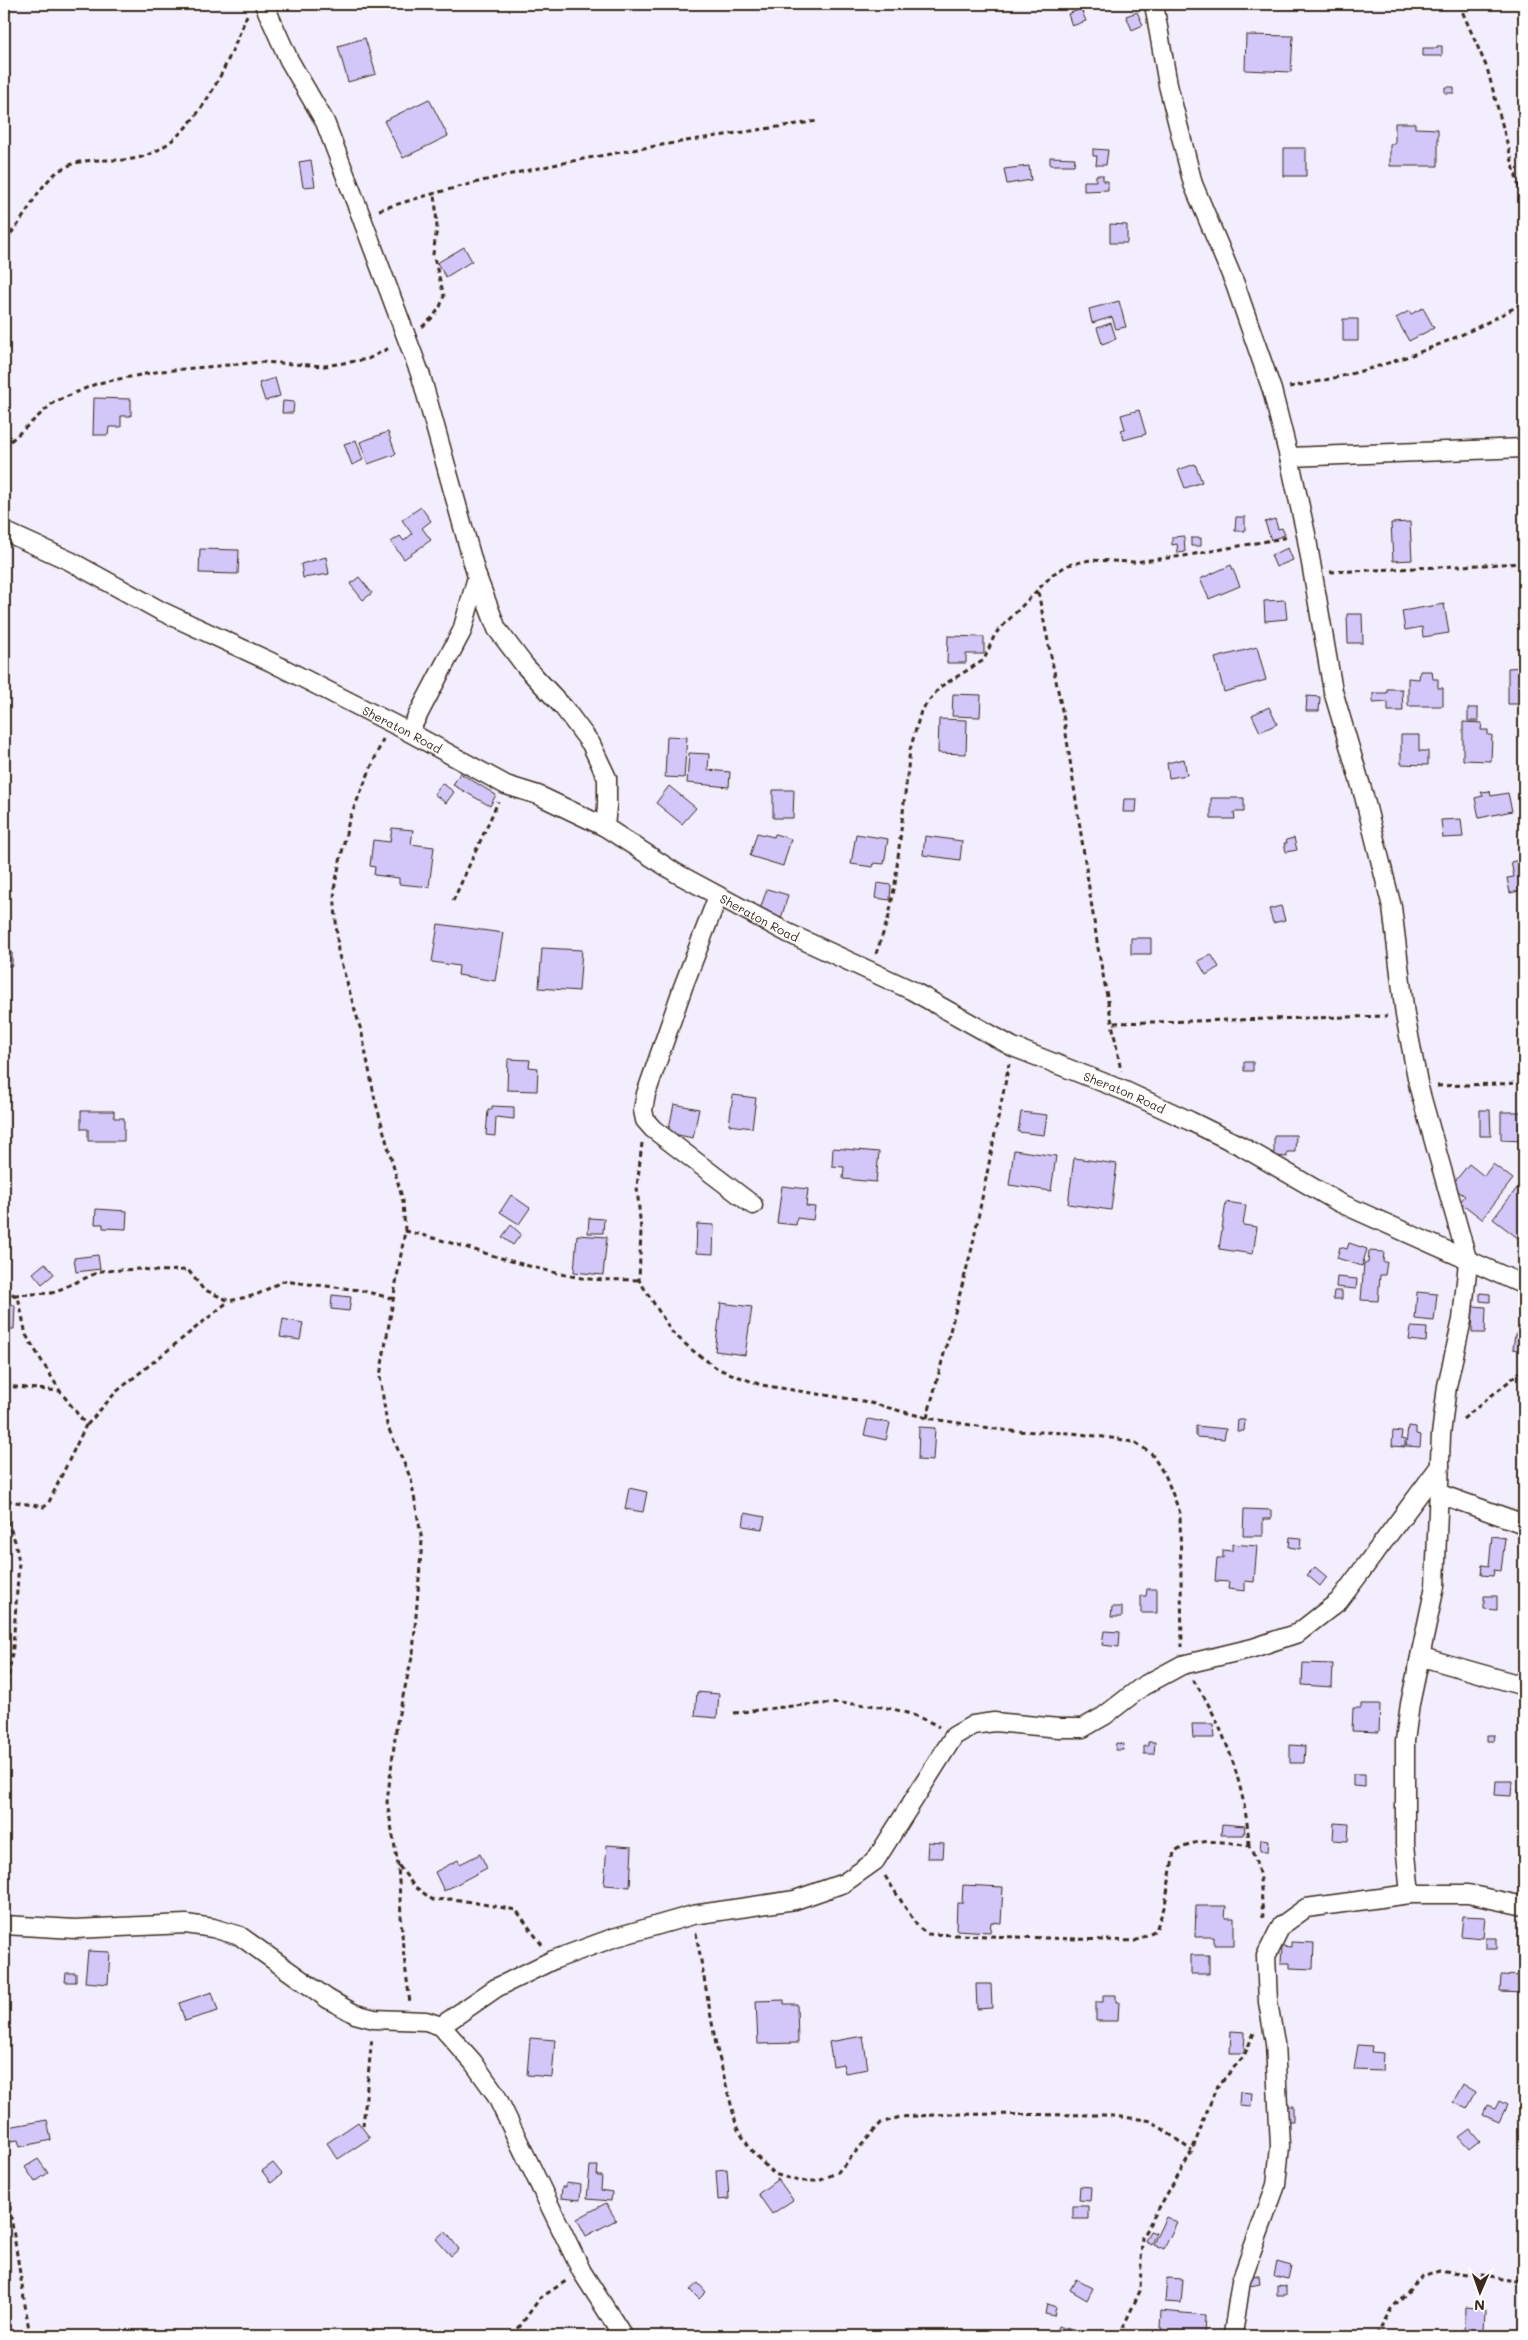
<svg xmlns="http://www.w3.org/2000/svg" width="1528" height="2340" viewBox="0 0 1528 2340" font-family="Mali,sans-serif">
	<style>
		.building { fill: #d3c6f8; stroke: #3b2a1e }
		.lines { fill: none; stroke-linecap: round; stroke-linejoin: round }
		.street-casing { stroke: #3b2a1e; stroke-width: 21 }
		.path { stroke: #3b2a1e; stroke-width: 3; stroke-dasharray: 5 4; stroke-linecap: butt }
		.street { stroke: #fff; stroke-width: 18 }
		.labels { text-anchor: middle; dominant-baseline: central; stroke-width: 4; stroke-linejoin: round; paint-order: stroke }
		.street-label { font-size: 12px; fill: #3b2a1e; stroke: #fff }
	</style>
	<rect width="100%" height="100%" fill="#f2eefd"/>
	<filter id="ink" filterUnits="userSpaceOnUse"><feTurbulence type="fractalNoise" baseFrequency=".02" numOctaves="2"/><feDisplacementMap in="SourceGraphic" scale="10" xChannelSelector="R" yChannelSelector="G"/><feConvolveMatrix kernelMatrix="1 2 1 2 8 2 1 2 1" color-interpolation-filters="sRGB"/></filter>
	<g filter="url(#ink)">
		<!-- building -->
		<path class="building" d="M1081,9l5,12 -14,5 -4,-12z
			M1137,12l6,13 -11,5 -6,-14z
			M1246,35l47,1 -2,36 -46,-2z
			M365,38l11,36 -28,8 -10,-36z
			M1437,46h5v10h-19v-8h14z
			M1445,87h9v6h-9z
			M429,99l19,37 -45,22 -19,-37z
			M1395,123h20v5l23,1v37h-48v-22h5z
			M1284,148h22v28h-22z
			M1093,149l15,1 -2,15h-10l1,-9h-4z
			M1050,157l25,1 -1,7h-24z
			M311,160l4,26 -12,1 -4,-25z
			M1029,166l2,14 -24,4 -3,-15z
			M1096,175h7v6h5v9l-24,1v-10h12z
			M1110,224l17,1v18h-17z
			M464,247l8,14 -26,16 -9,-14z
			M1119,301l7,26 -10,2 -4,-12 -20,6 -3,-14z
			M1423,308l11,20 -25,13 -13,-23 13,-7 2,3z
			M1343,319h15v22h-15z
			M1111,323l5,16 -14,5 -5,-16z
			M275,378l5,18 -15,5 -6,-18z
			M94,398l37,1v17h-10v11h-12l-1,8h-15z
			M283,401l11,1 -1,11h-11z
			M1139,410l7,24 -22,6 -3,-10 4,-1 -4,-14z
			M388,432l8,22 -28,10 -8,-22z
			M356,440l7,20 -11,5 -8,-21z
			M1195,464l7,18 -17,6 -7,-18z
			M421,507l10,14 -9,7 9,12 -27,19 -13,-17 9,-6 4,5 8,-7 -10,-14z
			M1236,517h9v14h-10z
			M1275,519l3,10 4,-1 3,7 -14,5 -6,-18z
			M1410,522l2,38 -19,1 -2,-38z
			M1184,536l1,16 -7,1 -1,-9 -5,1v-8z
			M1191,538h10v8h-10z
			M1288,548l5,12 -17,7 -5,-12z
			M200,549l39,1 -1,24 -39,-1z
			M326,557l3,17 -26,4 -2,-14z
			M1231,565l9,21 -31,13 -9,-20z
			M359,577l13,16 -9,7 -13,-16z
			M1285,600l2,19 -22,2 -1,-20z
			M1444,604l5,29 -26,4 -1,-10 -17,3 -3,-19z
			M1347,614h15l1,29h-15z
			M948,636l36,1v17h-18v9h-19z
			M1257,647l9,33 -42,12 -9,-34z
			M1524,667v37h-16v-36z
			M1420,671h12l1,8h5v9h5v18h-35v-28l11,1z
			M1387,689h15l1,22h-15v-9l-15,1v-10h14z
			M953,694l28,1 -1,22 -28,-1z
			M1307,696l13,1 -1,14h-13z
			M1269,707l8,17 -17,8 -8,-17z
			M1468,708h10v13h-10z
			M939,719l28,1 -1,34 -28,-1z
			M1463,722l19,1 -1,7h7v5h4l-1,26 -28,-1z
			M1401,735h18v16h9v14l-27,-1z
			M667,736l20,1 -3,41 -19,-1z
			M689,753l20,1 -1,16 22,2 -1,15 -42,-4z
			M1184,759l3,16 -18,3 -2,-15z
			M460,773l36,22 -6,11 -37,-21z
			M442,783l12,9 -8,11 -12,-9z
			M669,786l27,22 -14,16 -26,-21z
			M773,790h21l-1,28h-20z
			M1490,791l1,5 17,-3 4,18 -33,7 -4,-20 8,-2 -2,-4z
			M1211,798h33v14h-10l1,7h-24z
			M1124,799h13l-1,13h-13z
			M1461,819l2,18 -20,1 -2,-18z
			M392,828l21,2 -2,14 23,3 -5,40 -30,-3v-6l-25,-3 1,-8 -5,-1 3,-26 17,2z
			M757,833l17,4 1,-3 16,5 -8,27 -33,-10z
			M856,834l32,5 -4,25 -10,-1 -1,4 -22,-3z
			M925,836l37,5 -2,19 -37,-5z
			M1294,838l3,12 -11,2 -2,-9h3l-1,-3z
			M1524,848v42l-14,3 -3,-15 7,-1 -3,-15 9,-2 -2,-10z
			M877,883l14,2 -1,15 -15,-2z
			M767,889l21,6 -7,24 -22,-7z
			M1281,906l4,14 -12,3 -4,-14z
			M438,924l65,9 -8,48 -37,-6 1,-9 -27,-4z
			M1131,938h20v16h-20z
			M542,948l40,2 -3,41 -40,-3z
			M4,953h8v13l-8,-1z
			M1211,954l8,13 -13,8 -8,-14z
			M508,1059l22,1 -1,7 9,1 -1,23 -30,-1z
			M1244,1062h9v9h-9z
			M733,1095l23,3 -4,30 -23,-3z
			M674,1104l25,5 -6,29 -25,-5z
			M492,1106l22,1v12l-18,-2 -1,19 -9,-1 2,-25h4z
			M1480,1110h10l1,26h-11z
			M81,1111h33v7h10v23h-36v-12h-7z
			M1021,1112l26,3 -3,20 -26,-3z
			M1501,1112h23v29l-23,-1z
			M1274,1135h22l-1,17h-8v5l-13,-1z
			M833,1148l46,4 -3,30 -33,-3 1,-12 -12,-1z
			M1014,1150l42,6 -5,35 -42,-6z
			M1074,1158l43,6 -6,46 -43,-6z
			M1469,1164l15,12 9,-12 20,15 -31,40 -22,-17 5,-6 -14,-10z
			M1522,1166h2v15h-3z
			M782,1186l26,3 -2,17 9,1 -2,13 -16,-2 -1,7 -19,-2z
			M1517,1188l7,6v39l-5,6 -26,-20z
			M511,1195l19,13 -11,16 -19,-12z
			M1226,1202l20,3 -3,20 14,2 -4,27 -34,-5z
			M96,1209l31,2 -1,18 -23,-1v-4h-8z
			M589,1218l15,1 -1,14h-15z
			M697,1224l17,1 -1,29 -17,-1z
			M511,1225l10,9 -8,11 -11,-8z
			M577,1235l30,2 -4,38 -29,-3z
			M1349,1243l18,6 -5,17 -25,-8 3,-11 7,2z
			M1369,1251l15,1 -1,10h4l-2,13h-5l-2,26 -17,-1 3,-37h4z
			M98,1255l2,14 -24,3 -2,-14z
			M45,1263l9,11 -12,10 -9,-11z
			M1337,1277l20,2 -1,10 -20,-2z
			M1334,1291h8v8h-9z
			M1417,1292l20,2 -3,27 -19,-2z
			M1480,1293l10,1v8l-10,-1z
			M332,1295l19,2 -2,14 -18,-2z
			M4,1299h5l-1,5 7,1 -1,24h-10z
			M721,1303l31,4 -7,48 -30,-4z
			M1473,1306l13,1 -1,26h-13z
			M283,1319l20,4 -3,17 -20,-3z
			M1411,1327l16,1 -1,14 -17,-2z
			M1515,1334l9,1v16l-11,-2z
			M868,1419l22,4 -4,17 -22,-5z
			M1238,1420h7l-1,11h-7z
			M1196,1426l30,3 -2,10 -28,-2z
			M1408,1426l8,1v7l5,1 -1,12 -14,-1z
			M919,1427l16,1 -2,33 -15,-1z
			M1393,1431l9,1 -1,7 4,1v7l-13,-1z
			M629,1488l18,4 -4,20 -18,-3z
			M1244,1509l27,1v9h-8v17h-20z
			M745,1513l20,4 -3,12 -19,-3z
			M1492,1536l13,2 -4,33 -7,-1 -1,6 -12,-1 1,-10 7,1z
			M1290,1537l11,1 -1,11 -11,-2z
			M1232,1544l25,2 -3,36 -9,-1v10l-17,-2 1,-7 -14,-1 2,-23h6v-8l9,1z
			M1315,1567l12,10 -7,9 -13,-11z
			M1147,1589h10v24h-16v-17h5z
			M1484,1596h13v14l-13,-1z
			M1112,1607h10v10h-11z
			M1104,1631l16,1 -1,15 -17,-2z
			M1303,1663l30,1 -1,23 -30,-2z
			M697,1692l22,2 -2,24 -22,-2z
			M1361,1704h19l-1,28 -27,-1 1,-23h8z
			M1192,1724h21l1,14h-21z
			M1487,1735h8l-1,6h-7z
			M1148,1742h7l-1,12h-10v-8h4z
			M1116,1743l8,1 -1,6h-8z
			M1290,1745l15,1 -1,17h-14z
			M1353,1774h12v13l-12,-1z
			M1496,1781h16l-1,15 -16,-1z
			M1334,1823l15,1 -1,17 -15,-1z
			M1222,1824l23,2 -1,9h-23z
			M1261,1839l8,1 -1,11h-8z
			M928,1842l16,1 -1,15h-16z
			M607,1845l25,2 -2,40 -26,-2z
			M480,1854l7,14 -43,23 -9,-19 23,-12 2,4z
			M963,1885l40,2 -2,36 -10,-1 -1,10 -34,-2 1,-27h5z
			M1196,1906h30l-1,12h9v27h-20v-8h-19z
			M1463,1916l22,1 -2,21 -22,-2z
			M1486,1938h11v11h-11z
			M1291,1942l23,1 -1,26 -23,-1v-5h-9l1,-17 9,1z
			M88,1951l22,1 -2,32 -23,-2z
			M1191,1955h18v19h-18z
			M66,1973h10v9h-11z
			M1501,1975l23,1v17l-24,-1z
			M976,1984h15l1,24 -15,1z
			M212,1992l6,19 -33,10 -6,-18z
			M1103,1995h13v7h3l-1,19h-22v-19h7z
			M784,2000v4h13l1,39 -40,1 -2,-43z
			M1231,2031l14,1 -1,21h-14z
			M863,2036l5,33 -23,4 -2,-9 -10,2 -4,-24z
			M530,2038l25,2 -3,37 -25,-2z
			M1358,2045l14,1 -1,6 12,1 -1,18 -28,-1z
			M1463,2084l13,8 -9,17 -14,-7z
			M1240,2092l12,1 -1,14 -12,-1z
			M1499,2101l8,4 -8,17 -16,-7 4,-9 8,3z
			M1280,2106h13v15h-13z
			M47,2120l4,20 -31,7 -2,-7 -7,1 -3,-14z
			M358,2122l12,16 -32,21 -11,-16z
			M1470,2129l10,12 -10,8 -11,-12z
			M38,2159l10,14 -13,9 -10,-15z
			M273,2163l9,11 -11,9 -9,-12z
			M590,2166h8l-1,10h5l-1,14 11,2 -1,9 -24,-2z
			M727,2169l2,30 -11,1 -2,-30z
			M778,2179l15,21 -21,14 -14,-20z
			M566,2183l15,2 -1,15 -19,-2 1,-11h4z
			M1080,2186l11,1 -1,14 -11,-1z
			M606,2203l10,17 -30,16 -9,-17z
			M1073,2206h15v13h-15z
			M1166,2217l11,5 -13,27 -11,-5z
			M445,2231l14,18 -8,7 -15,-17z
			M1150,2231l6,2 -5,11 -6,-3z
			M1277,2262l14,4 -3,13 -14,-3z
			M1259,2275l1,9 -10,2 -2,-9z
			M1167,2278l16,1 -2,24 -16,-1z
			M1076,2279l17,9 -6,12 -17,-10z
			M698,2283l8,9 -7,7 -9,-9z
			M1277,2285l9,1v9h-9z
			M1047,2304l9,3 -2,9 -9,-2z
			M1465,2307l20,2 -1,23 -20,-1z
			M1161,2311l44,4 -1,21h-41v-8h-3z
			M1058,2326l19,5 -1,5h-21z"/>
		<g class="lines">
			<!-- street casing -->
			<g class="street-casing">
				<g id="street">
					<path d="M264,4l25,56 36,62 36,94 60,160 56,201 20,52 28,37 39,42 27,36 16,34v28l-2,21"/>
					<path d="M1154,4l14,81 25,99 42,100 37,106 17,67 17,77 27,157 31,105 28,111 13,108 14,73 49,174 -6,58 -15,66 -6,49 -6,151 -25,118 -5,37v103l5,50"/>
					<path d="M1289,457l235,-9"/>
					<path id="s1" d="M4,531l66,30 91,50 110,51 138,70 97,53 32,10 67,32 71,46 112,60 123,57 102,57 112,44 65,30 51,25 97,56 186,83"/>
					<path d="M409,732l53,-101 15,-54"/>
					<path d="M718,896l-35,91 -37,107 -3,16 2,10 8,9 100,76"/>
					<path d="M1440,1494l84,30"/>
					<path d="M1422,1657l102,29"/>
					<path d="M4,1925l71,4 111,-5 27,4 27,8 88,63 27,15 19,5 52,2 15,5 32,36 22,31 87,179 41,64"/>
					<path d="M441,2026l55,-38 57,-28 60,-22 80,-23 102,-15 49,-17 31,-22 79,-125 19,-11 21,-3 65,6h24l21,-12 39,-30 39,-21 71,-17 45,-15 41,-32 101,-135"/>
					<path d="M1233,2334l8,-53 35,-96 4,-39 -5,-103 -7,-41 -2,-46 15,-30 25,-18 104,-14h58l56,12"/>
				</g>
			</g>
			<!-- path -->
			<path class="path" d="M1459,4l28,64 37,138
				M379,210c143,-46 291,-67 439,-89
				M4,240c25,-21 33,-62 66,-75 22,-9 46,-2 68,-7 58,-15 89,-93 109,-143
				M422,327l11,-10 7,-10 4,-11 -11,-42 4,-26 -2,-36
				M1289,387c83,-14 163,-42 235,-85
				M4,447l50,-45 44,-19 63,-12 101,-9 63,4 43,-7 23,-12
				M1330,572l194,-9
				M1038,592l26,128 34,228 23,123
				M383,739l-34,81 -15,69 4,63 24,82 13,66 28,101 2,30 -25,145 7,49 24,54 11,62 -9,112 -16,69 -10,80 11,63 5,84 7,54
				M453,901l45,-99
				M876,954l13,-38 6,-32 15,-134 11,-39 19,-24 44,-27 11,-26 58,-60 15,-9 22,-5 44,2 50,-6 105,-19
				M1114,1023l273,-7
				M1437,1086l87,-3
				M642,1143l-5,44 4,43 -2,50 33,52 20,18 26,19 43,16 102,16 64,17 82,13 63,2 47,6 17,4 15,10 15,24 14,36 2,134
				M405,1231c59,13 117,37 177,47 18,3 38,1 57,2
				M4,1289l10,6 5,6 7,34 34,56 26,34 -38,79 -4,3 -40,-7
				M14,1295l38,-2 49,-22 41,-2 13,2 33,-1 15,19 26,12 27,-6 27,-14 77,9 34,9
				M4,1386l56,5
				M927,1418l45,-170 37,-184
				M1463,1419l61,-50
				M87,1425l29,-33 113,-91
				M4,1512l11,29 4,21 -6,85 -9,61
				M1193,1680c31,43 54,113 56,166
				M734,1713c68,-8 142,-22 205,14
				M399,1866l15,20 19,14 21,-1 62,11 26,35
				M885,1876l33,51 10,7 207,7 21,-11 9,-25 9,-53c20,-16 52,-10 75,-6 13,22 12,47 14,72
				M696,1933l20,112 21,83 16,25 21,21 25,7h20l19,-9 43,-49 19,-6 51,-3 153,1 35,4 13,2 40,30
				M363,2126l9,-89
				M4,2152l7,65 19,119
				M4,2216l7,1
				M513,2336l27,-38 26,-17
				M1119,2336l21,-45 2,-54 50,-86 24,-63 28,-32 10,-23
				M1376,2336l15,-27 32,-33 16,-6 85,12"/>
			<!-- street -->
			<use href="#street" class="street"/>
		</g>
	</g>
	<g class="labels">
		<!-- street labels -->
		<g class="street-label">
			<text stroke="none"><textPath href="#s1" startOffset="445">Sheraton Road</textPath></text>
			<text stroke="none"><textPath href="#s1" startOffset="850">Sheraton Road</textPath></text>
			<text stroke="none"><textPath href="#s1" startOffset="1255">Sheraton Road</textPath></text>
		</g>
	</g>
	<!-- margin -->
	<rect width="1528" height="2340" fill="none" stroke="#fff" stroke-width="20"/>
	<rect x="10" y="10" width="1508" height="2320" fill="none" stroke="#3b2a1e" stroke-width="2" filter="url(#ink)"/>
	<!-- north arrow -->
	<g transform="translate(1480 2292) rotate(182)" stroke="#ffffff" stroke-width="4" paint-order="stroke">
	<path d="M0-4L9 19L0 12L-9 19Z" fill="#3b2a1e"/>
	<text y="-8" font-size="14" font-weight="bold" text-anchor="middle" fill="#3b2a1e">N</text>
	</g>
</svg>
